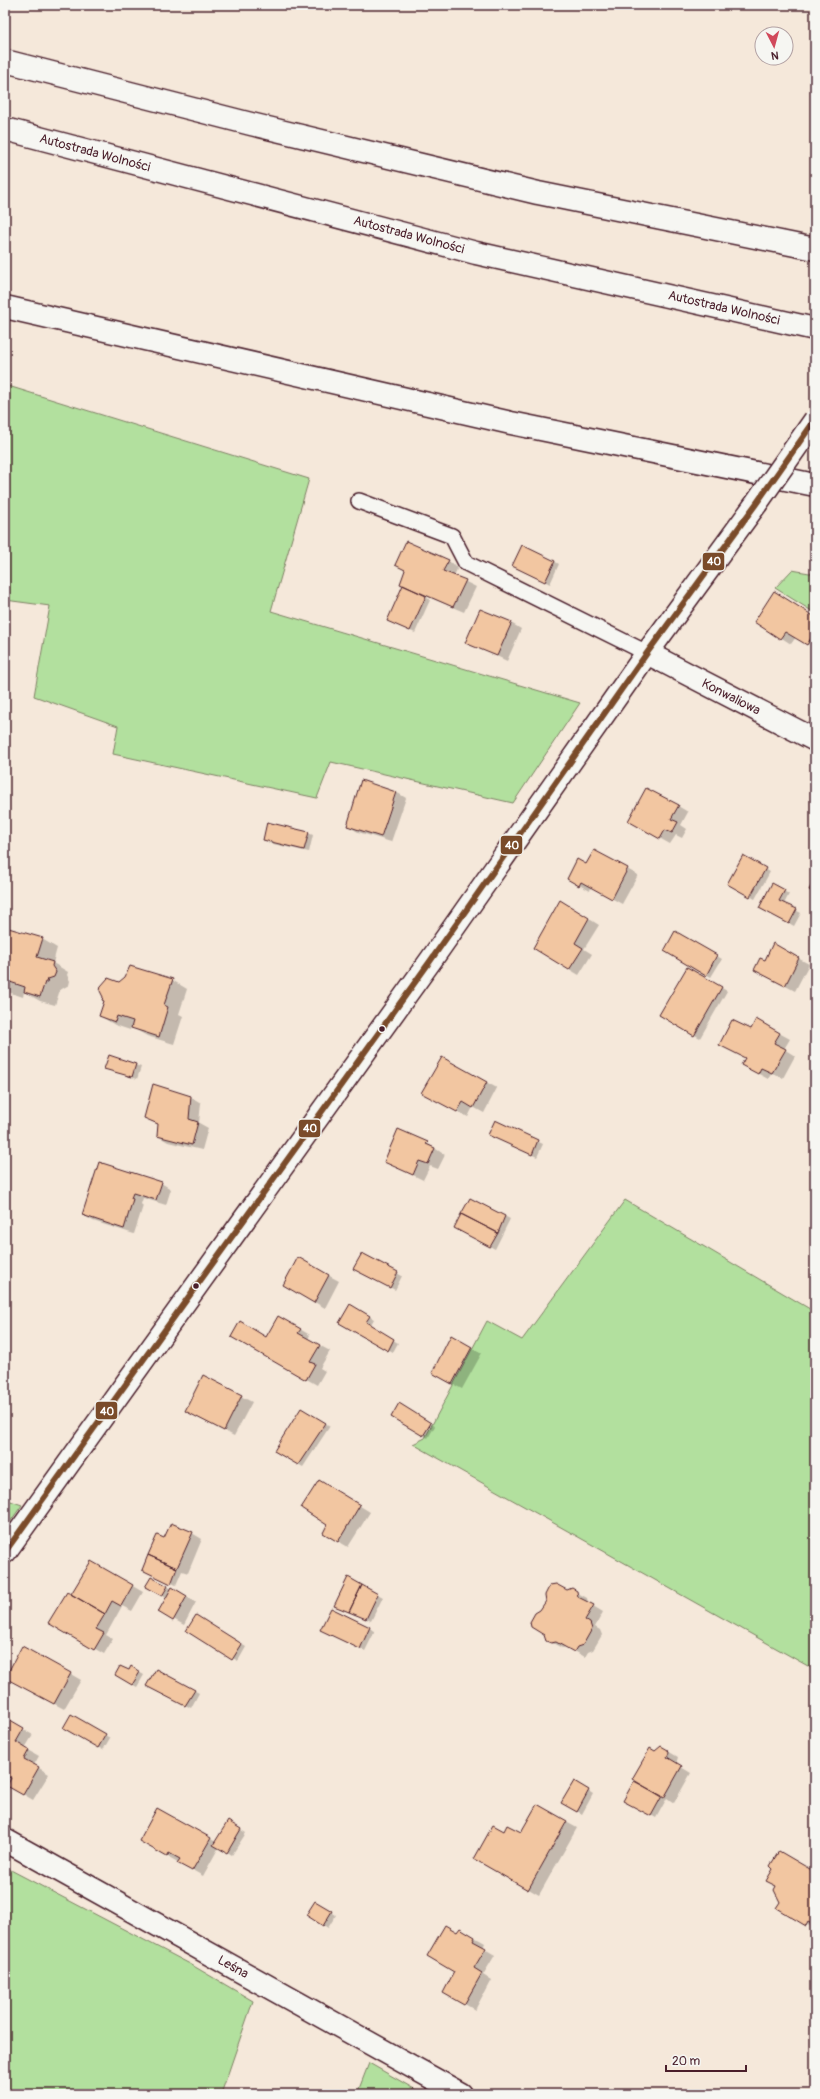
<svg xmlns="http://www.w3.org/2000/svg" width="820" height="2099" viewBox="0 0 820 2099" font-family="Pangolin,sans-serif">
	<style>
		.green { fill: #b2e09e; stroke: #7e8064 }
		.shadow { fill: #0003 }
		.building { fill: #f2c6a1; stroke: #4a1f2b }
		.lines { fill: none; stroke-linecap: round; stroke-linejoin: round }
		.service-casing { stroke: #4a1f2b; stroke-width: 18 }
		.minor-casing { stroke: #4a1f2b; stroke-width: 25 }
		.tertiary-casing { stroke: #4a1f2b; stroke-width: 25 }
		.primary-casing { stroke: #4a1f2b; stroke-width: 25 }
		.motorway-casing { stroke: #4a1f2b; stroke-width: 25 }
		.service { stroke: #f6f6f2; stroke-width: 15 }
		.minor { stroke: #f6f6f2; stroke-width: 22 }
		.tertiary { stroke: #f6f6f2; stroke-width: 22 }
		.primary { stroke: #f6f6f2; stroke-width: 22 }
		.motorway { stroke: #f6f6f2; stroke-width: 22 }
		.tertiary-bridge-casing { stroke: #4a1f2b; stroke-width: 25; stroke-linecap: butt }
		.tertiary-bridge { stroke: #f6f6f2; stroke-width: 22 }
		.bus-1-casing { stroke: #f6f6f2; stroke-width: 9 }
		.bus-1 { stroke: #7a4b2a; stroke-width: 6 }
		.bus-dot { fill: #4a1f2b; stroke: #f6f6f2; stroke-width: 1.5 }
		.labels { text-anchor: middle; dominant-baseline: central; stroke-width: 3; stroke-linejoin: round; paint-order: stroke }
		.street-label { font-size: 13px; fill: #4a1f2b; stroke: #f6f6f2 }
		.line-badge { stroke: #f6f6f2; stroke-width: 1.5 }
		.badge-label { font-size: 11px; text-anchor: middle; font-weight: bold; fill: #fff }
	</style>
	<rect width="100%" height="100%" fill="#f5e8da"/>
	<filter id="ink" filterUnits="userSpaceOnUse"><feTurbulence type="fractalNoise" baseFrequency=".025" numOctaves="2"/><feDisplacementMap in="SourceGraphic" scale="8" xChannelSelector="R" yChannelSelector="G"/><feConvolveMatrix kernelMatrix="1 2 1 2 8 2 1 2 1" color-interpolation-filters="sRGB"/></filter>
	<g filter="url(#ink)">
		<!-- green -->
		<path class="green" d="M5,385l304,94 -38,132 309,92 -67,100 -182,-41 -14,36 -204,-44 5,-28 -84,-30 16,-90 -45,-6z
			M792,570l23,4v39l-40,-25z
			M625,1200l190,112v358l-402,-226 12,-6 62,-117 35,19z
			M5,1499l17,6 -17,24z
			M5,1867l185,97 63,37 -32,93h-216z
			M369,2063l54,31h-66z"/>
		<!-- shadow -->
		<path class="shadow" d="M448,561l10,6 -4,9 22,11 -12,25 -40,-17 6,5 -15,33 -22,-10 11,-38z
			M554,561l5,3 -9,20 -32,-16z
			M815,617v31l-19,-11 -5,7 -35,-23z
			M511,623l10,6 -14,32 -40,-19z
			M396,792l10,6 -15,44 -33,-10 -10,-6z
			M678,806l10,6 -7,13 6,4 -5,9 -6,-3 -6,9 -41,-23z
			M308,833l5,2 -4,17 -40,-9 -5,-3z
			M594,851l44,24 -16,29 -31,-17 -1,4 -22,-12 19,-14z
			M743,856l27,16 -15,27 -27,-15z
			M772,885l17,9 -5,10 17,9 -7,13 -34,-19z
			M570,907l29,18 -15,24 8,5 -13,21 -45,-27z
			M5,928l37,11 15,9 -4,15 15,9 -1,3 3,6 -1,4 -9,5 -5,15 -15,-4 -16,-9 -1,5 -18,-6z
			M676,932l46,27 -11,18 -46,-26z
			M773,945l36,19 -14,27 -30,-16v-14z
			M687,968l40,23 -27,47 -39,-23z
			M172,980l15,9 -8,25 4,2 -9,28 -27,-8 -16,-9 -1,3 -15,-5 -15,-9 5,-15 -1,-4 15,-14z
			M757,1021l33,18 -6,10 11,7 -12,22 -11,-5 -4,6 -26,-14 4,-7 5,-27z
			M109,1056l32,11 -4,12 -31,-11z
			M442,1058l55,30 -13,25 -11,-6 -5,10 -36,-19z
			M191,1097l10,6 -2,20 9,5 -6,22 -34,-8 -10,-6 1,-11 -14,-7z
			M496,1122l47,22 -6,13 -43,-20z
			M427,1143l18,12 -7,14 -8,-3 -7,14 -38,-19z
			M100,1163l61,20 10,6 -5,16 -23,-7 -2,6 2,2 -9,28 -41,-13 -10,-6z
			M471,1199l39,20 -15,30 -40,-21z
			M362,1254l40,22 -7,14 -40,-21z
			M298,1259l41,22 -14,27 -41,-23z
			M350,1306l24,13 -4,7 28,17 -5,9 -53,-29z
			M279,1317l31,18 -2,4 22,12 -10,17 5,3 -8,14 -84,-48 34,1z
			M452,1337l30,16 -20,36 -19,-10z
			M204,1377l48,25 -18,34 -38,-20z
			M399,1405l36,21 -7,12 -35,-21z
			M302,1410l28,16 -27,41 -28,-16z
			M329,1487l41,25 -22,35 -10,-6z
			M192,1533l10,6 -14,34 -6,-2 -6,14 -28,-13 17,-33z
			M91,1562l52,30 -11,19 -10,-5 -16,29 7,4 -9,15 -54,-31 22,-27z
			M152,1578l44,24 -12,23 -25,-14 8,-13 -20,-11z
			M348,1578l35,19 -12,24 -36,-15z
			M566,1591l10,1 11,6 1,5 15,9 -8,15 5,3 2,5 -9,15 -5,2 -3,5 -18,-10 -5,1 -15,-8z
			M331,1609l44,22 -10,20 -39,-19z
			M196,1616l50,31 -8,14 -51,-30z
			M23,1647l58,33 -17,29 -48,-26z
			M132,1668l12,7 -7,12 -21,-12 13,-3z
			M156,1670l43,23 -8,15 -39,-20z
			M71,1716l39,22 -7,12 -39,-22z
			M5,1719l28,16 -8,13 14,8 -5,9 15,9 -16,26 -25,-15 4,-7 -7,-4z
			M661,1747l17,10 -2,7 15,9 -17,30 -7,-5 -11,20 -31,-18 11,-20z
			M574,1782l19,12 -11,20 -19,-11z
			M537,1806l40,22 -38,67 -64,-37 29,-25 17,1z
			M158,1809l58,33 12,-20 18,11 -14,22 -13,-8 -16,29 -63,-35z
			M775,1868l40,5v56l-37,-21 3,-6z
			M315,1902l21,13 -8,13 -21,-13z
			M460,1929l25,14 -2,5 12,7 -12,20 8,5 -16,30 -31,-18 11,-21 3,-37z"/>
		<!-- building -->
		<path class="building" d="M406,541l43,19 -6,11 23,9 -13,27 -53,-23 5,-14 -10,-5z
			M522,545l33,16 -10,21 -33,-16z
			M403,585l23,11 -16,35 -23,-10z
			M774,591l41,26v14l-8,14 -22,-13 -5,7 -26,-17z
			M480,609l32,13 -15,34 -32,-13z
			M361,780l35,12 -15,45 -34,-11z
			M646,788l33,17 -8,14 7,3 -6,11 -7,-3 -5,9 -32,-18z
			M267,822l42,10 -5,18 -41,-10z
			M594,850l34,18 -16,31 -31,-17 -2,4 -12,-7 10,-20 9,5z
			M743,855l23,13 -16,29 -23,-13z
			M815,878v15l-6,-3z
			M772,883l13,7 -6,11 18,8 -8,15 -30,-16z
			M560,900l29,18 -14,25 8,5 -14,22 -36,-22z
			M5,927l38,11 -6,19 16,5 -1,4 4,6 -2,5 -6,2 -1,3h-2l-5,15 -16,-5 1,-5 -15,-5 -3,7 -2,-1z
			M675,931l42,24 -11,21 -42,-25z
			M773,943l26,15 -14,28 -31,-16 6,-12 5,2z
			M130,966l43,13 -9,26 4,2 -9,30 -28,-9 2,-7 -16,-5 -2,6 -16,-6 5,-15 -2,-1 1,-3 -3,-6 1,-5 7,-8 11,4 6,-5z
			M687,967l35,20 -28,49 -35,-21z
			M756,1019l24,14 -6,10 12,6 -14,24 -11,-5 -3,6 -17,-9 4,-7 -26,-13 13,-25 19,9z
			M109,1055l27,9 -4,13 -28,-8z
			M442,1057l45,25 -14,26 -10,-6 -6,10 -36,-19z
			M153,1084l38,12 -2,23 9,3 -6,23 -35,-9 1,-12 -14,-6z
			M495,1120l43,20 -6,15 -44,-20z
			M398,1129l30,13 -2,2 9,4 -7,16 -9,-3 -6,14 -29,-13z
			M99,1162l63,20 -6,18 -23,-7 -2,5 2,1 -9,30 -42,-14z
			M470,1198l35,18 -7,17 -37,-19z
			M461,1214l37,19 -8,14 -36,-19z
			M362,1253l36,19 -8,16 -37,-19z
			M298,1257l31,18 -15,28 -31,-18z
			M350,1304l20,12 -4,6 28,17 -6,12 -49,-28z
			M278,1316l23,13 -3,4 22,12 -10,17 5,2 -9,16 -75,-43 9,-16 26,16z
			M451,1335l21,12 -20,37 -20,-11z
			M203,1375l39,20 -18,36 -39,-20z
			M399,1403l32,20 -8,13 -32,-19z
			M301,1408l25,15 -28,42 -24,-14z
			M319,1480l41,25 -22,37 -15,-9 4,-8 -26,-17z
			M171,1523l22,9 -16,36 -29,-13 9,-20 7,3z
			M148,1555l29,13 -6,16 -29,-14z
			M91,1561l42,24 -12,21 -9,-5 -7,13 -34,-20z
			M151,1577l17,9 -6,10 -17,-9z
			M348,1577l14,8 -13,27 -15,-6z
			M556,1584l11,6 5,-2 5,3 1,6 16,8 -9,15 5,3 2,6 -9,16 -6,2 -3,5 -18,-10 -5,1 -5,-2 -2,-6 -13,-8 -1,-5 5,-9 5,-3 6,-9 -1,-6 5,-10z
			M362,1585l16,9 -12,25 -17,-7z
			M172,1587l15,9 -14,25 -15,-9z
			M67,1592l38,22 -9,15 8,4 -10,17 -46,-27z
			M331,1608l39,19 -10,22 -40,-19z
			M196,1615l46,29 -10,16 -46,-29z
			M22,1646l49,27 -17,31 -49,-26z
			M120,1666l9,4 2,-4 9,6 -8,13 -17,-10z
			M156,1669l39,21 -10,16 -39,-20z
			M71,1714l35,20 -8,14 -35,-20z
			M5,1717l19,11 -8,14 13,8 -5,9 15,8 -16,28 -16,-9 4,-8 -6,-3z
			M661,1746l7,4 1,3 -2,4 15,9 -18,32 -32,-19 18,-31 5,3z
			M574,1781l15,9 -12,22 -16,-9z
			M634,1781l28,15 -11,20 -28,-15z
			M537,1804l30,17 -39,69 -54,-31 19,-34 11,6 3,-6 14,7z
			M157,1808l54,30 -19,33 -15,-8 3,-4 -11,-6 -2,4 -28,-16z
			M228,1821l13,8 -14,24 -14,-8z
			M779,1851l36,21v54l-7,-4 -2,4 -30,-18 4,-6 -6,-12 2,-4 -10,-5 7,-12 -3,-3z
			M315,1901l17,10 -9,15 -17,-11z
			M445,1925l12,7 3,-4 15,9 -2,4 13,7 -12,20 8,5 -18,32 -21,-12 11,-21 -27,-16z"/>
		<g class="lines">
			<!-- service casing -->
			<g class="service-casing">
				<path id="service" d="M359,501l93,35 14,27 181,90"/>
			</g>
			<!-- minor casing -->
			<g class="minor-casing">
				<path id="minor" d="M647,653l168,87
					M5,1840l456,254"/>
			</g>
			<!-- tertiary casing -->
			<g class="tertiary-casing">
				<path id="tertiary" d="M5,1552l426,-592 216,-307 109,-149"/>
			</g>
			<!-- primary casing -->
			<g class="primary-casing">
				<path id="primary" d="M5,307l506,116 304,62"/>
			</g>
			<!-- motorway casing -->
			<g class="motorway-casing">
				<path id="motorway" d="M5,61l246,63 287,69 277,56
					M5,129l471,124 339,76"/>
			</g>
			<!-- service -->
			<use href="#service" class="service"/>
			<!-- minor -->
			<use href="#minor" class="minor"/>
			<!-- tertiary -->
			<use href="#tertiary" class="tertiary"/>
			<!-- primary -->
			<use href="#primary" class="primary"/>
			<!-- motorway -->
			<use href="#motorway" class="motorway"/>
			<!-- tertiary-bridge casing -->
			<g class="tertiary-bridge-casing">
				<path id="tertiary-bridge" d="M756,504l59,-84"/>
			</g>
			<!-- tertiary-bridge -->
			<use href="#tertiary-bridge" class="tertiary-bridge"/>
			<!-- bus-1 casing -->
			<g class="bus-1-casing">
				<path id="bus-1" d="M5,1552l426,-592 216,-307 109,-149 59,-84"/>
			</g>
			<!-- bus-1 -->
			<use href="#bus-1" class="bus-1"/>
		</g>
	</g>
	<!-- markers -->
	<g class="bus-dot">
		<circle cx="382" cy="1029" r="3.5"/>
		<circle cx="196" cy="1286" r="3.5"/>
	</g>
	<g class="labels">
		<!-- street labels -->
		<g class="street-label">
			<text transform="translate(95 153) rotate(15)">Autostrada Wolności</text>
			<text transform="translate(409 235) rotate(15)">Autostrada Wolności</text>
			<text transform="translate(724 308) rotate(13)">Autostrada Wolności</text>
			<text transform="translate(731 697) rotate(27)">Konwaliowa</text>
			<text transform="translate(233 1967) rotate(29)">Leśna</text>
		</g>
	</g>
	<g class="line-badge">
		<rect x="702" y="552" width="23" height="19" rx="4" fill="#7a4b2a"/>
		<rect x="500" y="835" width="23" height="20" rx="4" fill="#7a4b2a"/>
		<rect x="298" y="1119" width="23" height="19" rx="4" fill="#7a4b2a"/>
		<rect x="95" y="1401" width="23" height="19" rx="4" fill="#7a4b2a"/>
	</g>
	<g class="badge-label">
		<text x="714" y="565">40</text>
		<text x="512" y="849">40</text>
		<text x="310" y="1132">40</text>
		<text x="107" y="1415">40</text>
	</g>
	<!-- margin -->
	<rect width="820" height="2099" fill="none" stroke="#f6f6f2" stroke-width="20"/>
	<rect x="10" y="10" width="800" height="2079" fill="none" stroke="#4a1f2b" stroke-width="1.5" filter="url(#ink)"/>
	<!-- north arrow -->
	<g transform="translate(774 46) rotate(174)"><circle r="19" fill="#f6f6f2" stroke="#b1a0a2"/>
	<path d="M0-3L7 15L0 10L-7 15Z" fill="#d1495b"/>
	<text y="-6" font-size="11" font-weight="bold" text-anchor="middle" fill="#4a1f2b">N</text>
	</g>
	<!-- scale -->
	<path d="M666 2065v6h80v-6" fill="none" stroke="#4a1f2b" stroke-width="2"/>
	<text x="672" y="2065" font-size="12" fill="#4a1f2b" stroke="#f6f6f2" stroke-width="3" paint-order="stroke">20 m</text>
</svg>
